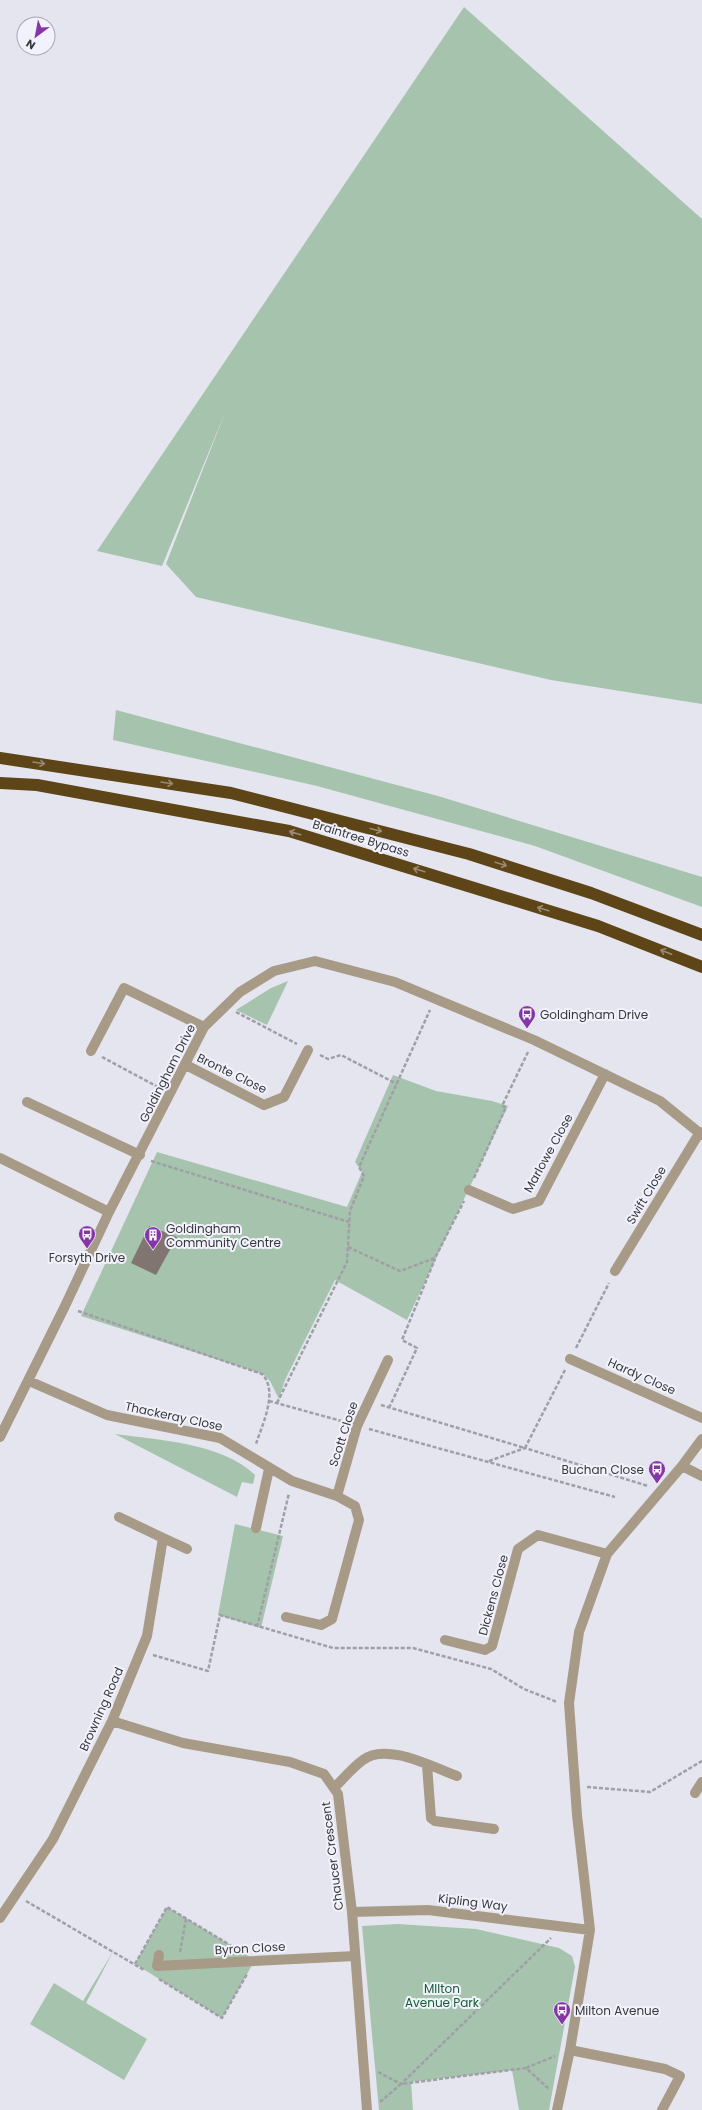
<svg xmlns="http://www.w3.org/2000/svg" width="702" height="2110" viewBox="0 0 702 2110" font-family="Poppins,sans-serif">
	<style>
		.green { fill: #a6c3ad }
		.building { fill: #807571 }
		.lines { fill: none; stroke-linecap: round; stroke-linejoin: round }
		.path { stroke: #9f9fa7; stroke-width: 2.5; stroke-dasharray: 4 2; stroke-linecap: butt }
		.minor { stroke: #a79a86; stroke-width: 10 }
		.highway { stroke: #5e4517; stroke-width: 12 }
		.oneway { stroke: #998a73 }
		.labels { text-anchor: middle; dominant-baseline: central; stroke-width: 4; stroke-linejoin: round; paint-order: stroke }
		.street-label { font-size: 12px; fill: #38383c; stroke: #f2f2fd }
		.poi-label { font-size: 12px; fill: #38383c; stroke: #f2f2fd; text-anchor: start }
		.park-label { font-size: 12px; fill: #145e33; stroke: #f2f2fd }
	</style>
	<rect width="100%" height="100%" fill="#e5e5f0"/>
	<!-- green -->
	<path class="green" d="M464,7l238,212v485l-151,-24 -355,-83 -30,-33 60,-154 -64,156 -65,-15z
		M116,710l322,86 264,81v30l-167,-61 -218,-60 -204,-46z
		M288,981l-21,44 -31,-15 35,-22z
		M393,1075l43,16 56,10 16,5 -101,214 -72,-40 -50,100 -6,19 -9,-18 -7,-7 -182,-58 76,-164 190,55 15,-35 -7,-10z
		M115,1434c44,6 107,9 140,41l-2,9 -11,-2 -5,15z
		M235,1524l48,12 -22,92 -43,-13z
		M167,1907l88,53 -33,58 -87,-54z
		M398,1924l78,5 83,19 13,8 3,11 -26,143h-30l-7,-40 -101,12 2,28h-34l-17,-184z
		M114,1950l-28,53 61,36 -23,41 -94,-56 24,-41 29,18z"/>
	<!-- building -->
	<path class="building" d="M149,1226l28,11 -21,38 -25,-12z"/>
	<g class="lines">
		<!-- path -->
		<path class="path" d="M236,1012l61,32
			M320,1055l8,4 13,-4 56,29
			M102,1057l56,30
			M151,1161l198,61
			M474,1178l32,-71 -4,-1 26,-54
			M348,1247l52,24 35,-13 29,-57
			M78,1311l184,63c17,17 0,51 -6,70
			M576,1348l33,-65
			M269,1401l76,21
			M277,1403l70,-141 3,-51 14,-35 -5,-9 71,-157
			M381,1405l144,43 40,-78
			M389,1408l28,-60 -15,-8 33,-81
			M369,1429l246,68
			M489,1461l36,-13 123,38
			M257,1627l32,-134
			M153,1655l55,16 12,-56 113,33h80l78,21 33,20 33,13
			M587,1787l63,5 52,-31
			M26,1901l118,69
			M180,1952l6,-33
			M135,1964l32,-57 68,41
			M159,1979l63,39 25,-44
			M526,2068l29,-12
			M378,2072l23,12 150,-146
			M380,2102l21,-18 125,-16 23,21"/>
		<!-- minor -->
		<path class="minor" d="M91,1051l33,-63 80,39
			M186,1065l78,40 20,-8 24,-47
			M27,1102l113,53
			M0,1158l109,54
			M469,1190l44,19 26,-8 66,-127
			M615,1271l85,-139
			M570,1359l132,59
			M29,1381l78,34 113,23 72,43 45,15 18,10 4,14 -27,99 -11,6 -35,-8
			M0,1437l65,-131 44,-94 95,-185 36,-35 34,-21 41,-10 80,21 139,58 126,61 42,34
			M682,1466l20,10
			M337,1496l20,-70 31,-66
			M256,1528l13,-59
			M163,1538l24,11
			M445,1640l40,10 7,-4 26,-97 20,-14 69,19
			M112,1721l71,22 107,19 34,12 14,20 14,118 15,198
			M427,1765l4,53 4,3 59,8
			M334,1788c9,-9 18,-20 29,-28 23,-18 69,7 94,16
			M695,1793l7,-11
			M352,1912l76,-2 162,20
			M0,1918l53,-79 59,-118 35,-85 16,-98 -44,-21
			M159,1955l-2,11 198,-10
			M570,2050l95,19 15,7 -18,34
			M557,2110l13,-60 20,-120 -13,-115 -8,-112 10,-71 28,-78 75,-88 20,-27"/>
		<!-- highway -->
		<path class="highway" d="M0,758l231,35 238,61 122,39 111,42
			M0,783l37,2 252,46 309,95 104,41"/>
	</g>
	<!-- one-way arrows -->
	<defs><path id="oneway-shaft" d="M-6 0H5M1.5-3L5.5 0L1.5 3" fill="none" stroke-width="1.6" stroke-linecap="round" stroke-linejoin="round"/></defs>
	<g class="oneway">
		<use href="#oneway-shaft" transform="translate(39 763) rotate(9)"/>
		<use href="#oneway-shaft" transform="translate(167 783) rotate(9)"/>
		<use href="#oneway-shaft" transform="translate(376 830) rotate(14)"/>
		<use href="#oneway-shaft" transform="translate(295 833) rotate(-164)"/>
		<use href="#oneway-shaft" transform="translate(501 864) rotate(18)"/>
		<use href="#oneway-shaft" transform="translate(419 870) rotate(-163)"/>
		<use href="#oneway-shaft" transform="translate(543 909) rotate(-163)"/>
		<use href="#oneway-shaft" transform="translate(666 952) rotate(-159)"/>
	</g>
	<!-- icons -->
	<defs>
		<g id="bus-pin" transform="scale(0.9)"><path d="M0 17L-7.5 6A9.5 9.5 0 1 1 7.5 6Z" fill="#8535a5" stroke="#f2f2fd"/><path d="M-5-6H5V4H4V6H2V4H-2V6H-4V4H-5ZM-3.5-4V0h7V-4ZM-3.5 1.2v1.5H-2V1.2ZM2 1.2v1.5H3.5V1.2Z" fill="#fff"/></g>
		<g id="building-pin" transform="scale(0.9)"><path d="M0 17L-7.5 6A9.5 9.5 0 1 1 7.5 6Z" fill="#8535a5" stroke="#f2f2fd"/><path d="M-4-6H4V6H1V3H-1V6H-4ZM-2.5-4.3h1.7v1.8h-1.7ZM.8-4.3h1.7v1.8H.8ZM-2.5-1h1.7V.8h-1.7ZM.8-1h1.7V.8H.8Z" fill="#fff"/></g>
	</defs>
	<g fill-rule="evenodd">
		<use href="#bus-pin" x="527" y="1014"/>
		<use href="#bus-pin" x="87" y="1234"/>
		<use href="#building-pin" x="153" y="1235"/>
		<use href="#bus-pin" x="657" y="1469"/>
		<use href="#bus-pin" x="562" y="2010"/>
	</g>
	<g class="labels">
		<!-- street labels -->
		<g class="street-label">
			<text transform="translate(361 838) rotate(17)">Braintree Bypass</text>
			<text transform="translate(167 1073) rotate(-63)">Goldingham Drive</text>
			<text transform="translate(232 1073) rotate(26)">Bronte Close</text>
			<text transform="translate(548 1153) rotate(-61)">Marlowe Close</text>
			<text transform="translate(646 1195) rotate(-59)">Swift Close</text>
			<text transform="translate(642 1376) rotate(24)">Hardy Close</text>
			<text transform="translate(174 1416) rotate(12)">Thackeray Close</text>
			<text transform="translate(343 1434) rotate(-72)">Scott Close</text>
			<text transform="translate(493 1595) rotate(-75)">Dickens Close</text>
			<text transform="translate(101 1709) rotate(-66)">Browning Road</text>
			<text transform="translate(332 1856) rotate(-97)">Chaucer Crescent</text>
			<text transform="translate(473 1902) rotate(7)">Kipling Way</text>
			<text transform="translate(250 1948) rotate(-3)">Byron Close</text>
		</g>
		<!-- poi labels -->
		<g class="poi-label">
			<text x="540" y="1014">Goldingham Drive</text>
			<text x="166" y="1228">Goldingham<tspan x="166" dy="14">Community Centre</tspan></text>
			<text x="87" y="1257" text-anchor="middle">Forsyth Drive</text>
			<text x="644" y="1469" text-anchor="end">Buchan Close</text>
			<text x="575" y="2010">Milton Avenue</text>
		</g>
		<!-- park labels -->
		<g class="park-label">
			<text x="442" y="1988">MIlton<tspan x="442" dy="14">Avenue Park</tspan></text>
		</g>
	</g>
	<!-- north arrow -->
	<g transform="translate(36 36) rotate(212)"><circle r="19" fill="#f2f2fd" stroke="#a8a8b0"/>
	<path d="M0-3L7 15L0 10L-7 15Z" fill="#8535a5"/>
	<text y="-6" font-size="11" font-weight="bold" text-anchor="middle" fill="#38383c">N</text>
	</g>
</svg>
